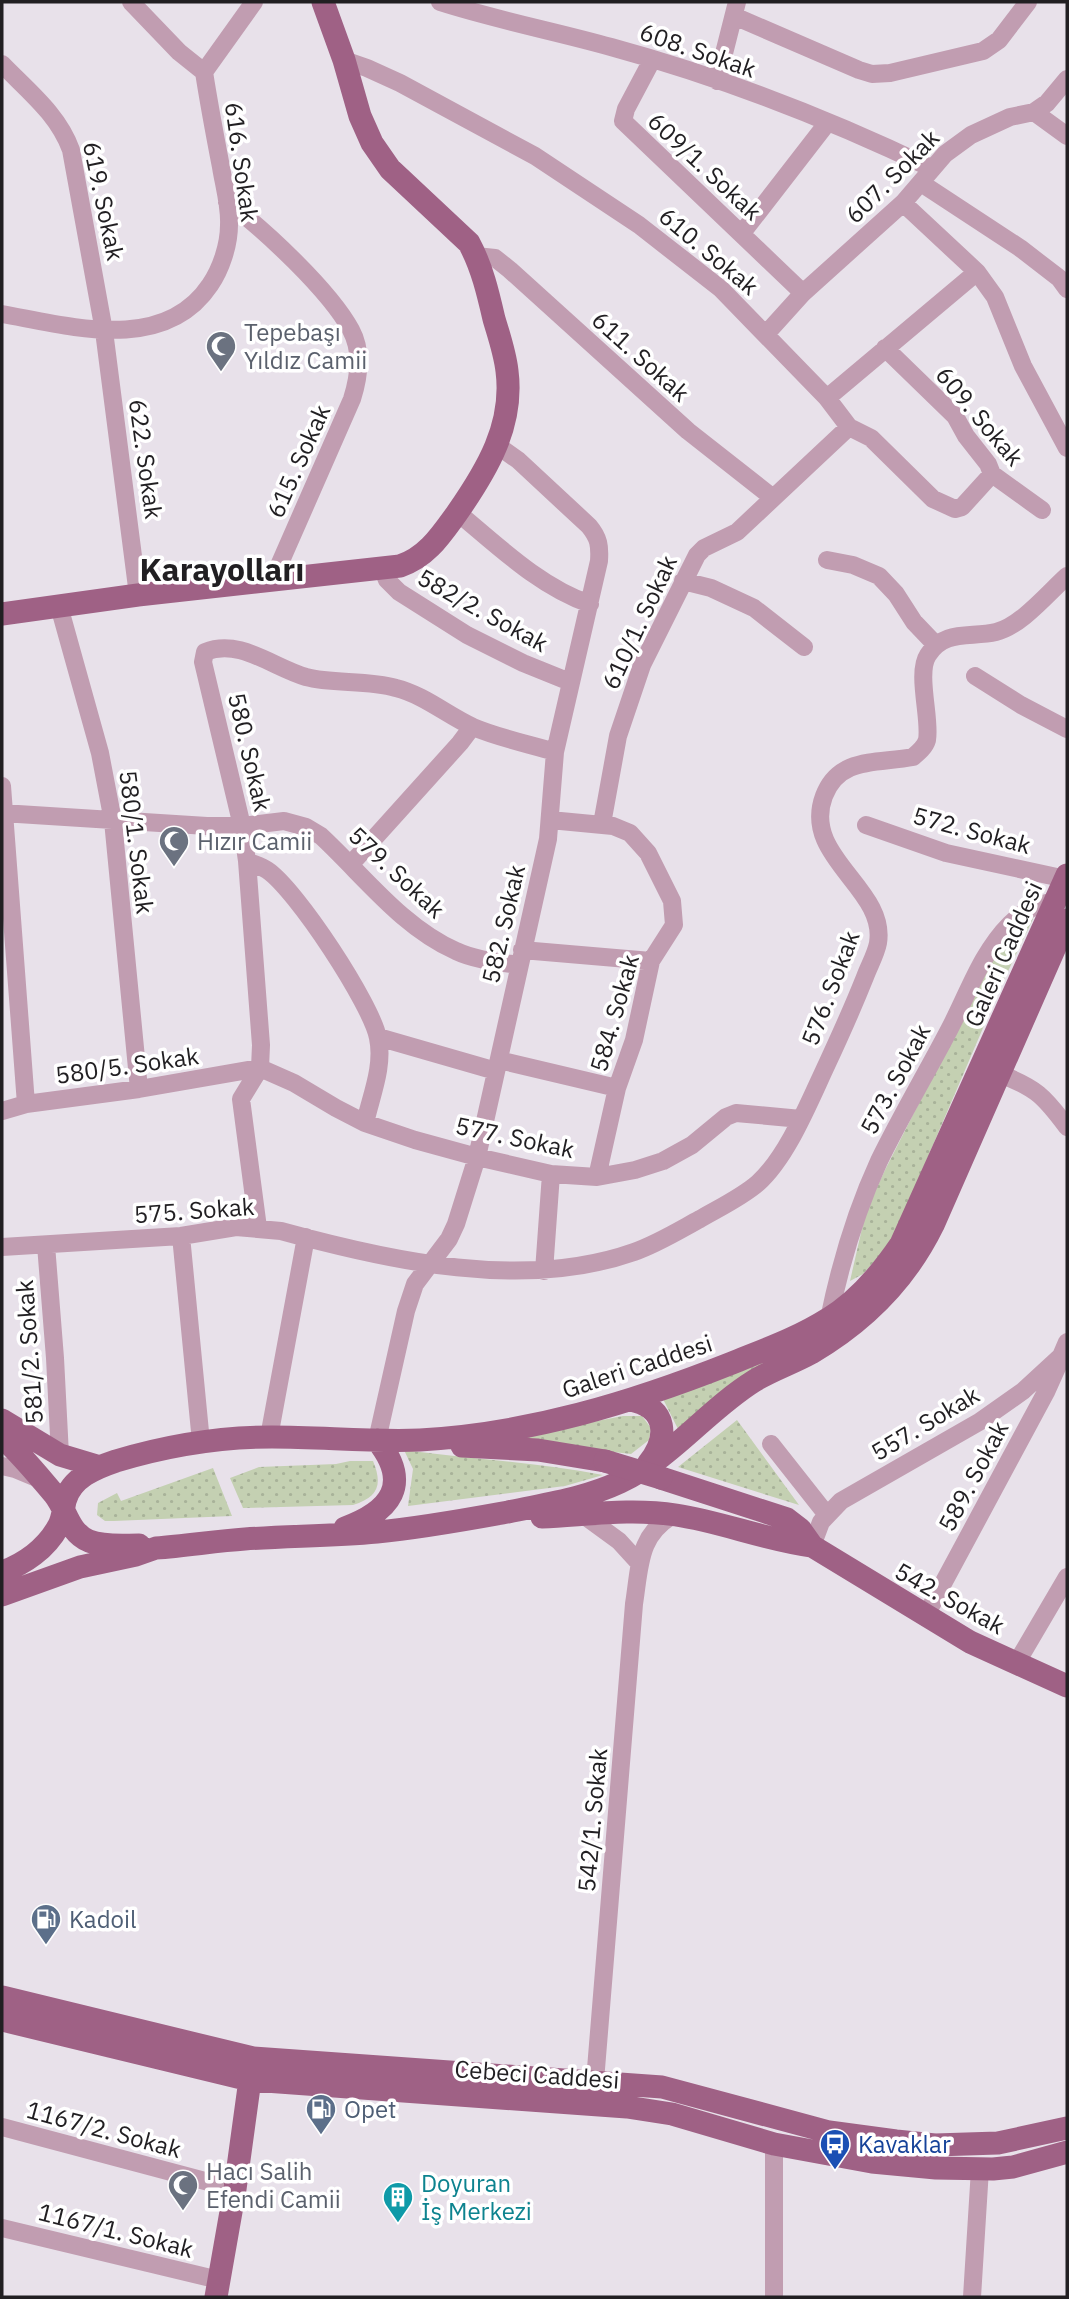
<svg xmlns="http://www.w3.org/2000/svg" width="1069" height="2299" viewBox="0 0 1069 2299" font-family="'IBM Plex Sans',sans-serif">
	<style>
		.grass { fill: url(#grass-dots) }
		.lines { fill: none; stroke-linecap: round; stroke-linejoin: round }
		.minor { stroke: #c19db1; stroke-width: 18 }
		.major { stroke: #9f6185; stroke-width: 23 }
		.major-bridge { stroke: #9f6185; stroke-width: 23 }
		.labels { text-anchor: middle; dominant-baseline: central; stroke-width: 7; stroke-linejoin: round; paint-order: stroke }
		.street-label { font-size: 24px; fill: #211f22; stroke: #fff }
		.worship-label { font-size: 24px; fill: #5b616d; stroke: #fff; text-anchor: start }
		.service-label { font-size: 24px; fill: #4e5e75; stroke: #fff; text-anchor: start }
		.transit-label { font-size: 24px; fill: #164399; stroke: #fff; text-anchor: start }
		.culture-label { font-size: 24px; fill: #0d838f; stroke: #fff; text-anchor: start }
		.district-label { font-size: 32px; font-weight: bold; fill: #211f22; stroke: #fff }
	</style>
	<defs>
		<pattern id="grass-dots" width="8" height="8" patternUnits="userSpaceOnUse" patternTransform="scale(1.75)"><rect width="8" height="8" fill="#c4d0b2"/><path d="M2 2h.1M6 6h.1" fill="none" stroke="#a8b299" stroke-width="1.8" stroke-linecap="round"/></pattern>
	</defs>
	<rect width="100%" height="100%" fill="#e8e1ea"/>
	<!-- grass -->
	<path class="grass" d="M1031,913l3,2 -2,6 -31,65 -110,257 -28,31 -13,7 16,-70 19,-41 108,-213z
		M771,1357l-59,44 -33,30 -16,-32z
		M623,1416h19l9,12 -2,12 -18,14 -127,-15z
		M737,1420l62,85 -121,-38z
		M404,1450c66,9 133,12 199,25l-38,11 -157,20 5,-37z
		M350,1461h23c10,24 5,36 -20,44l-110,3 -13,-30 29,-11 77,-3z
		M213,1468l19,48 -118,5h-9l-8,-6 1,-12 19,-10 4,8z"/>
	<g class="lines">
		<!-- minor -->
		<path class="minor" d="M131,2l48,50 25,20
			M440,2c56,18 114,29 171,45 110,30 218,72 320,121
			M734,16l125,54 13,4 18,-1 93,-22 16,-11 29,-38
			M344,60l23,8 33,15 135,73 104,69 82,64 106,109 22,29 22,11 62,61 22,10 7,-2 30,-33
			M652,60l-26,49 -3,12 180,172
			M2,64c26,27 56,50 69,86l33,181 34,264
			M717,81l20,-79
			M1034,112l33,24
			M921,183l99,65 39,30 8,11
			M227,202c37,27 103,89 124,128 12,22 8,47 1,69l-79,180
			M903,203l74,69 18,25 28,69 44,82
			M742,233l86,-111
			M476,256l19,2 15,12 178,161 84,66
			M2,314c67,12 162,40 208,-29 11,-16 19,-40 19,-60 1,-19 -5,-39 -8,-58 -6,-31 -12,-63 -17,-95l50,-70
			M766,334l37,-41 100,-90 42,-49 26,-19 39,-18 24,-5 13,-9 20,-24
			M885,348l70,68 11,20 22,28 4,10 50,36
			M827,398l150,-126
			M457,512c41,34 83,75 133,92
			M827,560l26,5 26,11 17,18 18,28 21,22
			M382,568l5,12 12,12 68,43 56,28 47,19
			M683,581l28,7 43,20 50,39
			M59,606l41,147 13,68 26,268
			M975,676l46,29 46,24
			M2,786l24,318
			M2,813l205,13h35l42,-5 22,6 15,9c43,40 81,91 135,115 19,9 42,11 63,14
			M550,820l63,6 17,7 18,20 24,48 2,24 -23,36 -17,79 -17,48 -20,89
			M602,824l16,-88 24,-71 55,-110 7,-7 33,-16 112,-105
			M866,825l80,28 120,26
			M247,861c6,3 14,5 20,9 29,19 105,135 111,168 6,28 -7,58 -13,85
			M351,864l109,-121 12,-16
			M522,950l129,11
			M378,1037l118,34
			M499,1060l118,28
			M1000,1074c36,14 44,22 67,53
			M2,1111l24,-7 113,-15 121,-21 34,15 42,25 29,15 50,17 62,17 74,17 46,3 38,-7 28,-9 29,-16 34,-28 10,-4 65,6
			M258,1228l-17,-129 19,-31 1,-23 -14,-184 -5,-35 -39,-164 2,-10c35,-14 67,15 101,25 26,7 62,3 90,11 28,7 51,27 77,39 26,11 55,17 82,25
			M181,1236l20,206
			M46,1245l9,113 5,97
			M2,1247l179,-11 55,-9 45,4c109,30 243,60 353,21 23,-8 44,-21 66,-33 19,-11 42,-22 58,-36 30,-27 52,-83 69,-119 13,-28 26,-57 38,-87 4,-11 11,-23 13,-34 9,-55 -77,-86 -54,-147 15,-40 54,-32 89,-39 6,-5 12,-10 14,-17 4,-21 -11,-67 1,-85 16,-26 42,-17 68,-23 25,-6 52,-39 71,-56
			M544,1271l7,-97
			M829,1319c11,-54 27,-108 50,-158 22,-45 47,-87 70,-131 19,-36 32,-77 61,-106 14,-14 27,-20 47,-23
			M269,1437l37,-200
			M377,1440l29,-129 9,-27 34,-45 7,-15 21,-67 71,-318 7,-87 44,-191c1,-15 0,-23 -10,-35l-71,-66 -20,-14
			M771,1444l56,71
			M2,1466l13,3 24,10
			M582,1514l37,27 21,23
			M812,1546l9,-24 20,-21 138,-79 44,-31 38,-35 6,-14
			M925,1617l121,-225 13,-29
			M1016,1664l51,-87
			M595,2081l39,-477c6,-38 4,-70 41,-90
			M2,2127l233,62
			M2,2228l217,52
			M774,2297v-153
			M972,2297l8,-128"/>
		<!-- major -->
		<path class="major" d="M2,614l136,-19 262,-29c27,-9 41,-31 57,-53 30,-43 57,-88 50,-142 -2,-18 -8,-35 -13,-52 -6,-26 -12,-52 -25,-76l-79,-74 -18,-26 -12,-27 -16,-56 -21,-58
			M631,1400c37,8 38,38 17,64
			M2,1420l58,35 40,12
			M2,1437c19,17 35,37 52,57 13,16 14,38 35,47 15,6 34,4 50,4
			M462,1446l76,4 67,11
			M661,1478l126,41 13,10 12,17
			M542,1517c45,-2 89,-9 134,-2 46,7 90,25 136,31l158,96 97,44
			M345,1528c46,-17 67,-44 32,-88
			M2,1572c22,-8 44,-23 56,-45 5,-8 5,-17 7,-26 6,-23 30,-33 51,-40 50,-15 105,-24 156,-24 50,0 99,5 148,3 109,-6 211,-37 312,-77 32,-13 66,-25 96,-44 30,-18 54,-47 73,-75l166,-369
			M2,1595l78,-28 56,-12 20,-7c30,-2 59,-7 89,-9 44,-3 88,-3 132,-7 44,-4 87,-12 131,-20 37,-8 76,-13 112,-30 52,-24 86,-71 134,-101 18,-11 39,-18 57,-28 53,-31 95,-73 122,-128l134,-305
			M2,1997l251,61 409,29 167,45 67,9 39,4 63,-2 69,-15
			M2,2020l248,60 377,27 45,7 102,30 98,18 64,6 57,1 20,-2 54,-15
			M216,2297l19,-108 17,-124"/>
		<!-- major-bridge -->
		<path class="major-bridge" d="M605,1461l56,17"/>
	</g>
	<!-- icons -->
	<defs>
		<g id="mosque-pin" transform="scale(1.575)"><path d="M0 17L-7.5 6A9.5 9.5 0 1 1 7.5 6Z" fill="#6b7280" stroke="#fff"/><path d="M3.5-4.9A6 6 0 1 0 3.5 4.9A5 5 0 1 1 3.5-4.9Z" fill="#fff"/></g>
		<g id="fuel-pin" transform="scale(1.575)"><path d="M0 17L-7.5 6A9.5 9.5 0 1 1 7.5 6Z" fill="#5c6f8a" stroke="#fff"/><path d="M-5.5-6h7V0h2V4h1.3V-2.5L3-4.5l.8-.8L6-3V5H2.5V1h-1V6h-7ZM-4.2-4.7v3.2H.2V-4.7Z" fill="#fff"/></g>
		<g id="bus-pin" transform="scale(1.575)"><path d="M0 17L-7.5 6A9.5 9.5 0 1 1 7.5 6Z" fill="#1a4fb4" stroke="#fff"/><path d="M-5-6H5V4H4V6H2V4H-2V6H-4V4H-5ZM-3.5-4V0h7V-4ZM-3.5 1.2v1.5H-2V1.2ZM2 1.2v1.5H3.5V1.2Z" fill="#fff"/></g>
		<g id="building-pin" transform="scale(1.575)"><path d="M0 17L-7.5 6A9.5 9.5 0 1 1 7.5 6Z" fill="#0f9aa8" stroke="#fff"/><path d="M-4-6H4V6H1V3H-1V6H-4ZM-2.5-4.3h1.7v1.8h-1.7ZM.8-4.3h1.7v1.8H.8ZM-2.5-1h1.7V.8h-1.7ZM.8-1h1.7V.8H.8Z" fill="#fff"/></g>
	</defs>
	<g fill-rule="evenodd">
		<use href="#mosque-pin" x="221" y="346"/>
		<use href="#mosque-pin" x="174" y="841"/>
		<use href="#fuel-pin" x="46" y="1919"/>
		<use href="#fuel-pin" x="321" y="2109"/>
		<use href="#bus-pin" x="835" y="2144"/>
		<use href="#mosque-pin" x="183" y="2185"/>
		<use href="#building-pin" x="398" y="2197"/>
	</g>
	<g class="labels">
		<!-- street labels -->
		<g class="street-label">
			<text transform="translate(698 50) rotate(19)">608. Sokak</text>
			<text transform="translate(242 162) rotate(82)">616. Sokak</text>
			<text transform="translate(705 166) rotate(43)">609/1. Sokak</text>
			<text transform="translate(892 176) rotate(-45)">607. Sokak</text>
			<text transform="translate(104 201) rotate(78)">619. Sokak</text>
			<text transform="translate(709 251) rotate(40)">610. Sokak</text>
			<text transform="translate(641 356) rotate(42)">611. Sokak</text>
			<text transform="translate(980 416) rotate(50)">609. Sokak</text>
			<text transform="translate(146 459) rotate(82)">622. Sokak</text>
			<text transform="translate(298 461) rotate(-66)">615. Sokak</text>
			<text transform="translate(483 610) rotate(29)">582/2. Sokak</text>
			<text transform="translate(639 622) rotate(-65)">610/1. Sokak</text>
			<text transform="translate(250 752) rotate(77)">580. Sokak</text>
			<text transform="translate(972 830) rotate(15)">572. Sokak</text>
			<text transform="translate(137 842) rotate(83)">580/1. Sokak</text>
			<text transform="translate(397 872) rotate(43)">579. Sokak</text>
			<text transform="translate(503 924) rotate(-77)">582. Sokak</text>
			<text transform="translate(1003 954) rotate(-66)">Galeri Caddesi</text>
			<text transform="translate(830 988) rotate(-69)">576. Sokak</text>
			<text transform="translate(614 1013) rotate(-74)">584. Sokak</text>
			<text transform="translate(127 1065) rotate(-8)">580/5. Sokak</text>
			<text transform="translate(895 1079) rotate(-62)">573. Sokak</text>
			<text transform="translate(515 1137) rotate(12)">577. Sokak</text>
			<text transform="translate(194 1210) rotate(-4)">575. Sokak</text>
			<text transform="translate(29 1352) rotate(-94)">581/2. Sokak</text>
			<text transform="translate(637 1366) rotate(-18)">Galeri Caddesi</text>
			<text transform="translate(925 1423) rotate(-31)">557. Sokak</text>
			<text transform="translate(973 1476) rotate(-62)">589. Sokak</text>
			<text transform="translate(950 1598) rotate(29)">542. Sokak</text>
			<text transform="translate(592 1820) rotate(-85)">542/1. Sokak</text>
			<text transform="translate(537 2074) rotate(4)">Cebeci Caddesi</text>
			<text transform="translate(104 2129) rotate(15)">1167/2. Sokak</text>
			<text transform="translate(116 2230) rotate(14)">1167/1. Sokak</text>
		</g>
		<!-- worship labels -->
		<g class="worship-label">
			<text x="244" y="332">Tepebaşı<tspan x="244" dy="28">Yıldız Camii</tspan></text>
			<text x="197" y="841">Hızır Camii</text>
			<text x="206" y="2171">Hacı Salih<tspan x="206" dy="28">Efendi Camii</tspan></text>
		</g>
		<!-- service labels -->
		<g class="service-label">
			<text x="69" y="1919">Kadoil</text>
			<text x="344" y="2109">Opet</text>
		</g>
		<!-- transit labels -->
		<g class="transit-label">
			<text x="858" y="2144">Kavaklar</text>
		</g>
		<!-- culture labels -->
		<g class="culture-label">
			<text x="421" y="2183">Doyuran<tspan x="421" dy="28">İş Merkezi</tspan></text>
		</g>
		<!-- district labels -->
		<g class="district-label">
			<text x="222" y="569">Karayolları</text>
		</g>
	</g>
	<!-- border -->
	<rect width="1069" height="2299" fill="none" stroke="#211f22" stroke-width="7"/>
</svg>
